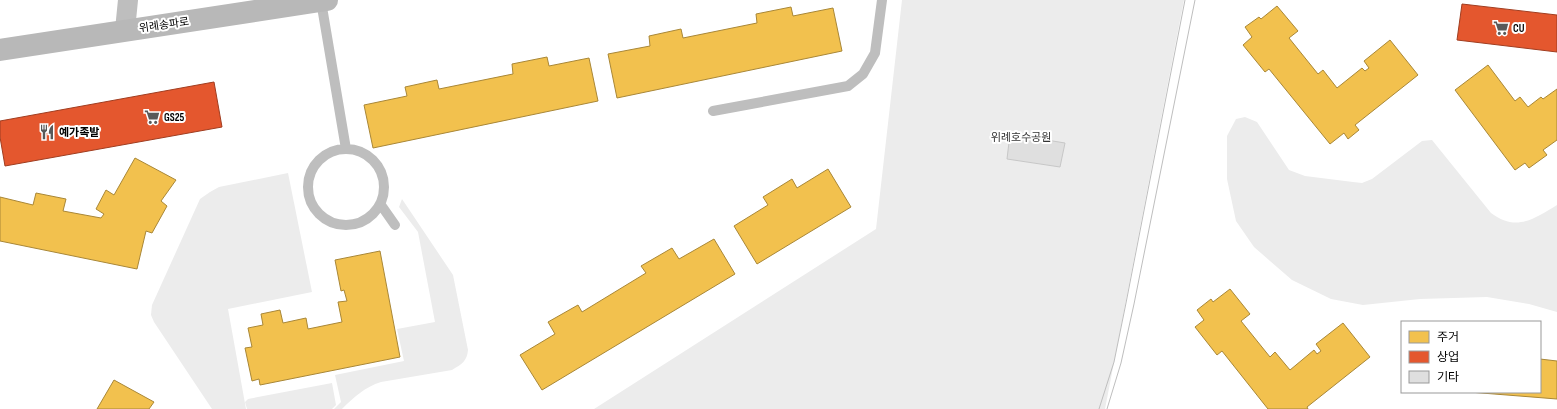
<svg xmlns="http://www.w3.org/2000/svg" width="1557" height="409" viewBox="0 0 1557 409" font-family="'Sofia Sans Condensed','Noto Sans KR',sans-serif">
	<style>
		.green { fill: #ececec }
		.homes { fill: #f2c14e; stroke: #a98737 }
		.shops { fill: #e4572e; stroke: #a03d20 }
		.building { fill: #dfdfdf; stroke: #c7c7c7 }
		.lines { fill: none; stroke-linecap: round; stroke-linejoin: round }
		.lane { stroke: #bebebe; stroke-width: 10 }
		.street { stroke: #bebebe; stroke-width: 20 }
		.secondary { stroke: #b8b8b8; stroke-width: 22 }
		.tram { stroke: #bebebe; stroke-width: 1 }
		.labels { text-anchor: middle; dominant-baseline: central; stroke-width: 4; stroke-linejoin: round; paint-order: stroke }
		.street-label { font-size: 11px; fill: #000; stroke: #fff }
		.poi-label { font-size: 11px; font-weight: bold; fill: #000; stroke: #fff; text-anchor: start }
		.park-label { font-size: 11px; fill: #333; stroke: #fff }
	</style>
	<rect width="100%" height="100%" fill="#fff"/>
	<!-- green -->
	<path class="green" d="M902,0h282l-79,409h-511l282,-180z
		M1245,117l12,5 32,48 16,6 48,6 9,1 10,-4 50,-38 10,-1 59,73c25,19 43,6 66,-8v107l-28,-8 -42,-7 -67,2 -57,6 -32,-6 -39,-19 -38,-33 -18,-26 -9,-42v-43l9,-17z
		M288,173l24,119 -84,17 18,100h-34l-58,-87 -3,-7 1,-10 48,-106 10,-7 9,-5z
		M402,199l51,76 15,75c-1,11 -6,14 -16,20l-71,12c-16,5 -27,15 -39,27h-8l7,-7 -6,-27 69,-14 -7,-32 38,-7 -17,-90 -19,-25z
		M332,383l4,22 -4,4h-85l-2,-7 3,-3z"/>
	<!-- homes -->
	<path class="homes" d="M1277,6l21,25 -9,7 29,36 5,-4 14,18 25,-20 3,3 4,-3 -5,-7 26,-21 28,35 -63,50 4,5 -11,9 -4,-6 -14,11 -61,-75 -4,3 -22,-27 9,-8 -7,-10 14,-10 2,2z
		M791,7l2,9 40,-8 9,43 -225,47 -9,-44 42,-8 -1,-10 32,-7 2,9 74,-15 -1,-9z
		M547,57l2,9 40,-8 9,43 -225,47 -9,-43 43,-9 -2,-9 32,-7 2,9 74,-15 -1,-10z
		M1488,65l27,36 5,-4 8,10 13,-10 2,2 14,-10v51l-14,10 4,5 -18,13 -4,-5 -10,7 -60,-80z
		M135,158l41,22 -15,21 6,5 -15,27 -6,-2 -9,38 -137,-28v-44l33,8 3,-12 30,6 -3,12 38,7 3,-4 -8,-5 10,-19 8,5z
		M828,169l23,38 -94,57 -23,-38 34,-21 -5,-8 29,-18 5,9z
		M714,239l21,35 -193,116 -22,-35 35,-21 -7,-12 30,-17 4,7 64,-39 -5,-7 31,-18 7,11z
		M380,251l20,106 -140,28 -1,-6 -7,2 -7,-33 7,-1 -4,-19 15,-3 -2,-11 19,-4 3,13 23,-5 2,11 34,-7 -4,-20 9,-1 -3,-11 -3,1 -6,-31z
		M1230,289l20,25 -9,7 29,36 5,-5 15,18 24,-20 3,4 4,-3 -5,-7 27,-21 27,34 -63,50 1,2h-40l-46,-58 -5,4 -22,-28 9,-7 -7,-10 14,-11 2,3z
		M1540,359l17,2v38l-88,-7h71z
		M114,380l40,22 -5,7h-52z"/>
	<!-- shops -->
	<path class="shops" d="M1462,4l95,11v37l-100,-12z
		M214,82l8,45 -217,39 -5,-29v-16z"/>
	<!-- building -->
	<path class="building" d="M1010,134l55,9 -5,24 -53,-8z"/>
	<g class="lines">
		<!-- lane -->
		<path class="lane" d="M321,1l25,148
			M713,111l135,-25 15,-12 12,-21 7,-53
			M308 187a38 38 0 1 1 76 0a38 38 0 1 1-76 0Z
			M381,205l14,20"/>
		<!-- street -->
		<path class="street" d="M125,30l3,-30"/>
		<!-- secondary -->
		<path class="secondary" d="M0,50l327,-50"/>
		<!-- tram -->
		<path class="tram" d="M1099,409l15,-47 12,-59 59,-303
			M1107,409l14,-46 13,-59 61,-304"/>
	</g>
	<!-- icons -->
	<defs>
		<g id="supermarket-bare" transform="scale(1.2)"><path d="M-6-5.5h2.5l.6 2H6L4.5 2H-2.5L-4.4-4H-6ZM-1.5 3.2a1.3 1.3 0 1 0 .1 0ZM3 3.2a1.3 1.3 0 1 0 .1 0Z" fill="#595959" stroke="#fff" stroke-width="2.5" paint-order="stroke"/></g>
		<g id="restaurant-bare" transform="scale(1.2)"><path d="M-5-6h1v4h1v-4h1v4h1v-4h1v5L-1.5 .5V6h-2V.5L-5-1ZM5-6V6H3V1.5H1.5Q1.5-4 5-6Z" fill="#595959" stroke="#fff" stroke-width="2.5" paint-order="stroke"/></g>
	</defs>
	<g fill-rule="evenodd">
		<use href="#supermarket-bare" x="1501" y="28"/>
		<use href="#supermarket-bare" x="152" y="117"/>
		<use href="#restaurant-bare" x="47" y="132"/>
	</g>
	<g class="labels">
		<!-- street labels -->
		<g class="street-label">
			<text transform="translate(164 25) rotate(-8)">위례송파로</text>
		</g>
		<!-- poi labels -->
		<g class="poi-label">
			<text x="1513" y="28">CU</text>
			<text x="164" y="117">GS25</text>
			<text x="59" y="132">예가족발</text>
		</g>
		<!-- park labels -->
		<g class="park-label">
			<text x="1021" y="137">위례호수공원</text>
		</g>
	</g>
	<!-- legend -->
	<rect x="1401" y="321" width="140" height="72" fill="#ffffff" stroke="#999999"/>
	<rect x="1409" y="331" width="20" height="12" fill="#f2c14e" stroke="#999999"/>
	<text x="1437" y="341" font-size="12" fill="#000000">주거</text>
	<rect x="1409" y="351" width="20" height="12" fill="#e4572e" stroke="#999999"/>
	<text x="1437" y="361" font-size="12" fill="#000000">상업</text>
	<rect x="1409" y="371" width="20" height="12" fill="#dfdfdf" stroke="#999999"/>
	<text x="1437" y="381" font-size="12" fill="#000000">기타</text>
</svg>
